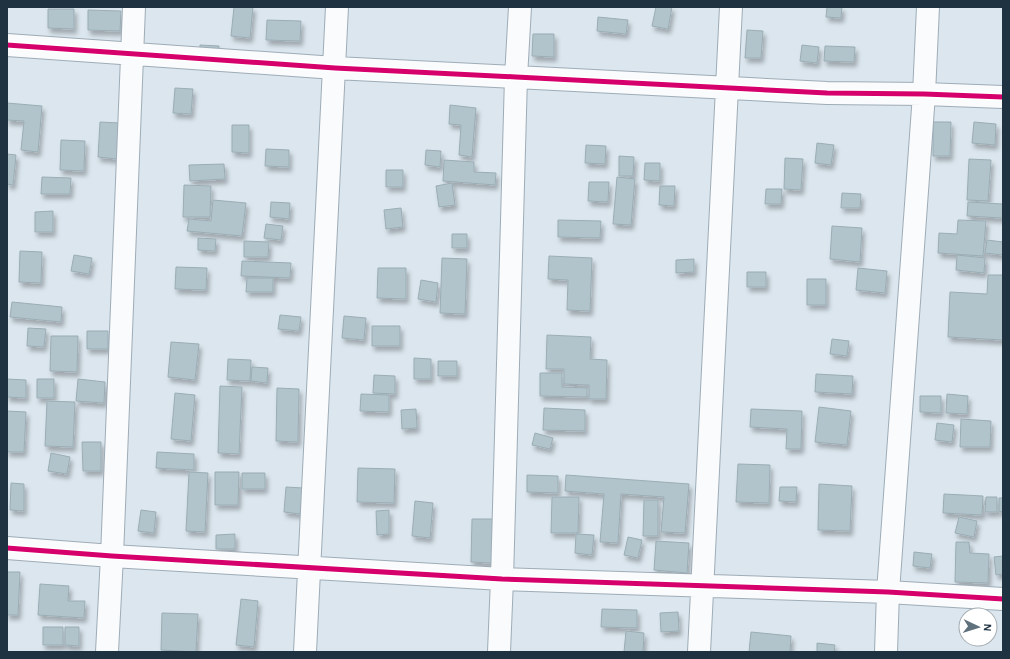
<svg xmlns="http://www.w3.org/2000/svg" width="1010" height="659" viewBox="0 0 1010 659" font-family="'Alegreya Sans',sans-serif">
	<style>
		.building { fill: #b1c3cb; stroke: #9badb4; filter: url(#shadow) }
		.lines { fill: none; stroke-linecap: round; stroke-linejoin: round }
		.minor-casing { stroke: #9eacb7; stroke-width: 24 }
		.minor { stroke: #fafbfc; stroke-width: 22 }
		.cycleway-casing { stroke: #fff; stroke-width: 8 }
		.cycleway { stroke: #d6006c; stroke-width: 5 }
	</style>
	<defs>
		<filter id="shadow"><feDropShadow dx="2.5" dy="4.5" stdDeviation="2" flood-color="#0004"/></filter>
	</defs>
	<rect width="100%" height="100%" fill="#dbe6ee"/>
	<!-- building -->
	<path class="building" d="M234,7h19l-3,31 -19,-2z
		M656,7h16l-4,22 -16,-3z
		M827,7h15l-1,11 -15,-1z
		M48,9h26v20l-26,-1z
		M88,10l33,1 -1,20 -32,-1z
		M598,17l30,3 -2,14 -29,-3z
		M267,20l34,1 -1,20 -34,-1z
		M747,30l16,1 -2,27h-16z
		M533,34h21v23l-22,-1z
		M200,45l19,1v16h-20z
		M802,45l17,2 -2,16 -17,-2z
		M825,46l30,1 -1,15 -30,-1z
		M175,88l18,1 -2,25 -18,-1z
		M7,103l35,3 -4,46 -17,-2 3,-29 -17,-1z
		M450,105l26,3 -4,49 -13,-2 2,-30 -12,-1z
		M100,122l19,1 -2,36 -19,-2z
		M933,122h18l-1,34h-17z
		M974,122l22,2 -1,21 -23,-2z
		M232,125h17v28l-17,-1z
		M61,140l24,1 -1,30 -24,-1z
		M817,143l17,2 -3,20 -16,-2z
		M586,145l20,1 -1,18 -20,-1z
		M266,149l23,1v17l-24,-1z
		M426,150l15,1 -1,16 -15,-2z
		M7,154l9,1 -3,30 -6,-1z
		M619,156l15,1 -1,19h-14z
		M785,158l18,1 -2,31 -17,-1z
		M969,159l22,1 -3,41 -21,-1z
		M444,160l30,2v10l22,1 -1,12 -52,-4z
		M645,163h15v18l-16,-1z
		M224,164l1,15 -35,2 -1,-16z
		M386,170h17v17h-17z
		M42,177l29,1 -1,16h-29z
		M617,177l18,2 -4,46 -18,-1z
		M589,182h20l-1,20 -20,-1z
		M452,183l3,22 -16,2 -3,-21z
		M184,185l27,1 -1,31h-27z
		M660,186h15l-1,20 -15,-1z
		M766,189h16l-1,15h-16z
		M842,193l19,1 -1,14h-19z
		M213,200l33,3 -4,33 -55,-5 2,-12 22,2z
		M271,202l19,1 -1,16 -19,-2z
		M968,202l35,2v14l-36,-2z
		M401,208l2,19 -17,2 -2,-19z
		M53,211v21h-18v-20z
		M558,220l43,1 -1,17 -42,-1z
		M958,220l28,1 -3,35 -45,-3 1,-20 18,1z
		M266,224l17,2 -2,14 -17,-2z
		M832,226l30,2 -2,34 -30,-3z
		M452,234h15v14h-15z
		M198,238l18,1 -1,12 -17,-1z
		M987,240l16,2v13l-18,-2z
		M244,241l25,1 -1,15h-24z
		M20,251l22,1 -1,31 -22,-1z
		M74,255l18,3 -3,16 -18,-3z
		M957,255l28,3 -1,15 -28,-3z
		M549,256l43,2 -2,53 -23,-1 1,-30 -20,-1z
		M442,258l25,1 -2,55 -25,-1z
		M694,259v13l-18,1v-13z
		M242,261l49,2 -1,15 -49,-2z
		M176,267l31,1 -1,22 -31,-1z
		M378,268h28v31l-29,-1z
		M858,268l29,3 -2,22 -29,-3z
		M747,272h19v15h-19z
		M988,275h15v65l-55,-3 2,-45 37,2z
		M247,278h26v14h-27z
		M807,279h19v26h-19z
		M421,280l17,3 -2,19 -18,-3z
		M12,302l50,5 -1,15 -51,-5z
		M280,315l21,2 -2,14 -21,-2z
		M344,316l22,2 -2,22 -22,-2z
		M372,326h28v20h-28z
		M28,328l18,1 -2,18 -17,-1z
		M87,331h21v18h-21z
		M547,335l44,2 -1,22 17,1 -1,39h-17v-14l-25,-1v-15h-18z
		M51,336h27l-1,36 -27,-1z
		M832,339l17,2 -2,15 -17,-2z
		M171,342l28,2 -4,36 -27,-3z
		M414,358l17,1v20h-17z
		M228,359l23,1 -1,21 -23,-1z
		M438,361h19v15h-19z
		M252,367l16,1 -1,15 -16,-2z
		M540,373h22v14l25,1v9l-47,-1z
		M816,374l37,2 -1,18 -37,-2z
		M374,375l21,1v18l-22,-1z
		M7,379l19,1v18l-19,-1z
		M37,379h17v19h-17z
		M78,379l27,3 -1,21 -28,-2z
		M220,386l22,1 -3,67 -21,-1z
		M277,388l22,1 -1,53 -22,-1z
		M175,393l20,2 -4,46 -20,-2z
		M361,394l28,1v17l-29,-1z
		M947,394l21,2 -1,18 -21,-1z
		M920,396h21v17l-21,-1z
		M47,401l28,1 -2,45 -28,-1z
		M819,407l32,4 -4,34 -32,-3z
		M544,408l41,2v21l-42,-1z
		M416,409l1,19 -15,1 -1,-19z
		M751,409l51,2 -1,38h-15l1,-20 -37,-2z
		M7,411l19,1 -2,40h-17z
		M961,419l30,2 -1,26h-30z
		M937,423l17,2 -2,17 -17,-2z
		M535,433l18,5 -3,11 -18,-4z
		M82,442h19v29h-18z
		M157,452l37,2v16l-38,-2z
		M51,453l19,4 -3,17 -19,-3z
		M738,464l32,1 -1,38 -33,-1z
		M358,468l37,1 -1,34 -37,-1z
		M189,472l19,1 -3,59 -19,-1z
		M215,472h24l-1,33h-23z
		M242,473h23v16h-23z
		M527,475l31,1v17l-31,-1z
		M566,475l123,9 -4,49 -24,-1 3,-35 -43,-3 -3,49 -18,-1 4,-48 -39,-3z
		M11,483l13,1v27l-14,-1z
		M819,484l33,2 -2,45 -32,-1z
		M286,487l17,1 -3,26 -16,-2z
		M780,487h17l-1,15 -17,-1z
		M944,494l39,2 -1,19 -39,-2z
		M552,497h27l-1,36h-27z
		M986,497h11v15h-12z
		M999,498h4v13l-4,1z
		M644,500h14v36h-15z
		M415,501l18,2 -3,35 -18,-2z
		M141,510l15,2 -2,21 -16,-2z
		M389,510v24l-12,1 -1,-24z
		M959,517l18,4 -3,16 -19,-4z
		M472,519h21l-1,44 -21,-1z
		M235,534v15h-19v-14z
		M576,534l18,1 -2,20 -17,-2z
		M628,537l14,3 -4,18 -14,-3z
		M656,541l33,2 -2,30 -33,-3z
		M956,542h13l1,11 19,1 -1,29 -33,-1z
		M914,552l18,2 -2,14 -17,-2z
		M1003,556v18l-7,1 -2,-18z
		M7,572h13l-2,43h-11z
		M40,584l29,2 -1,15h17l-1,17 -46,-3z
		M241,599l17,2 -4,46 -18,-2z
		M602,609l35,1v18l-36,-1z
		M678,612l1,19 -18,1 -1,-19z
		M162,613l36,1 -2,38 -35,-2z
		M43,627h20v18h-20z
		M65,627h14v19l-14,-1z
		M626,631l18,2 -1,19h-19z
		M751,632l40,4 -1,16h-41z
		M817,643l18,2 -1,7h-17z"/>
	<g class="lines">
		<!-- minor casing -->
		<g class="minor-casing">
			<path id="minor" d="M7,45l328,23 181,9 311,16 97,1 79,3
				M7,548l105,8 390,23 386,13 115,7
				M107,652l5,-96 22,-549
				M305,652l32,-645
				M499,652l3,-73 14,-502 4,-70
				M699,652l32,-645
				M886,652l2,-60 36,-498 4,-87"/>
		</g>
		<!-- minor -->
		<use href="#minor" class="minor"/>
		<!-- cycleway casing -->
		<g class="cycleway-casing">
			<path id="cycleway" d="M7,45l328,23 181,9 311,16 97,1 79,3
				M7,548l105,8 390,23 386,13 115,7"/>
		</g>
		<!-- cycleway -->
		<use href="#cycleway" class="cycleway"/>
	</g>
	<!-- border -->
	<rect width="1010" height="659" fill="none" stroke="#1e3241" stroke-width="16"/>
	<!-- north arrow -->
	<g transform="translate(978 627) rotate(94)"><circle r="19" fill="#ffffff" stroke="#a5adb3"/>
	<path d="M0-3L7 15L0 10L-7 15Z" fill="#60717e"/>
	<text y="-6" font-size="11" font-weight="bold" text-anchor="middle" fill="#1e3241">N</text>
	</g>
</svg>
